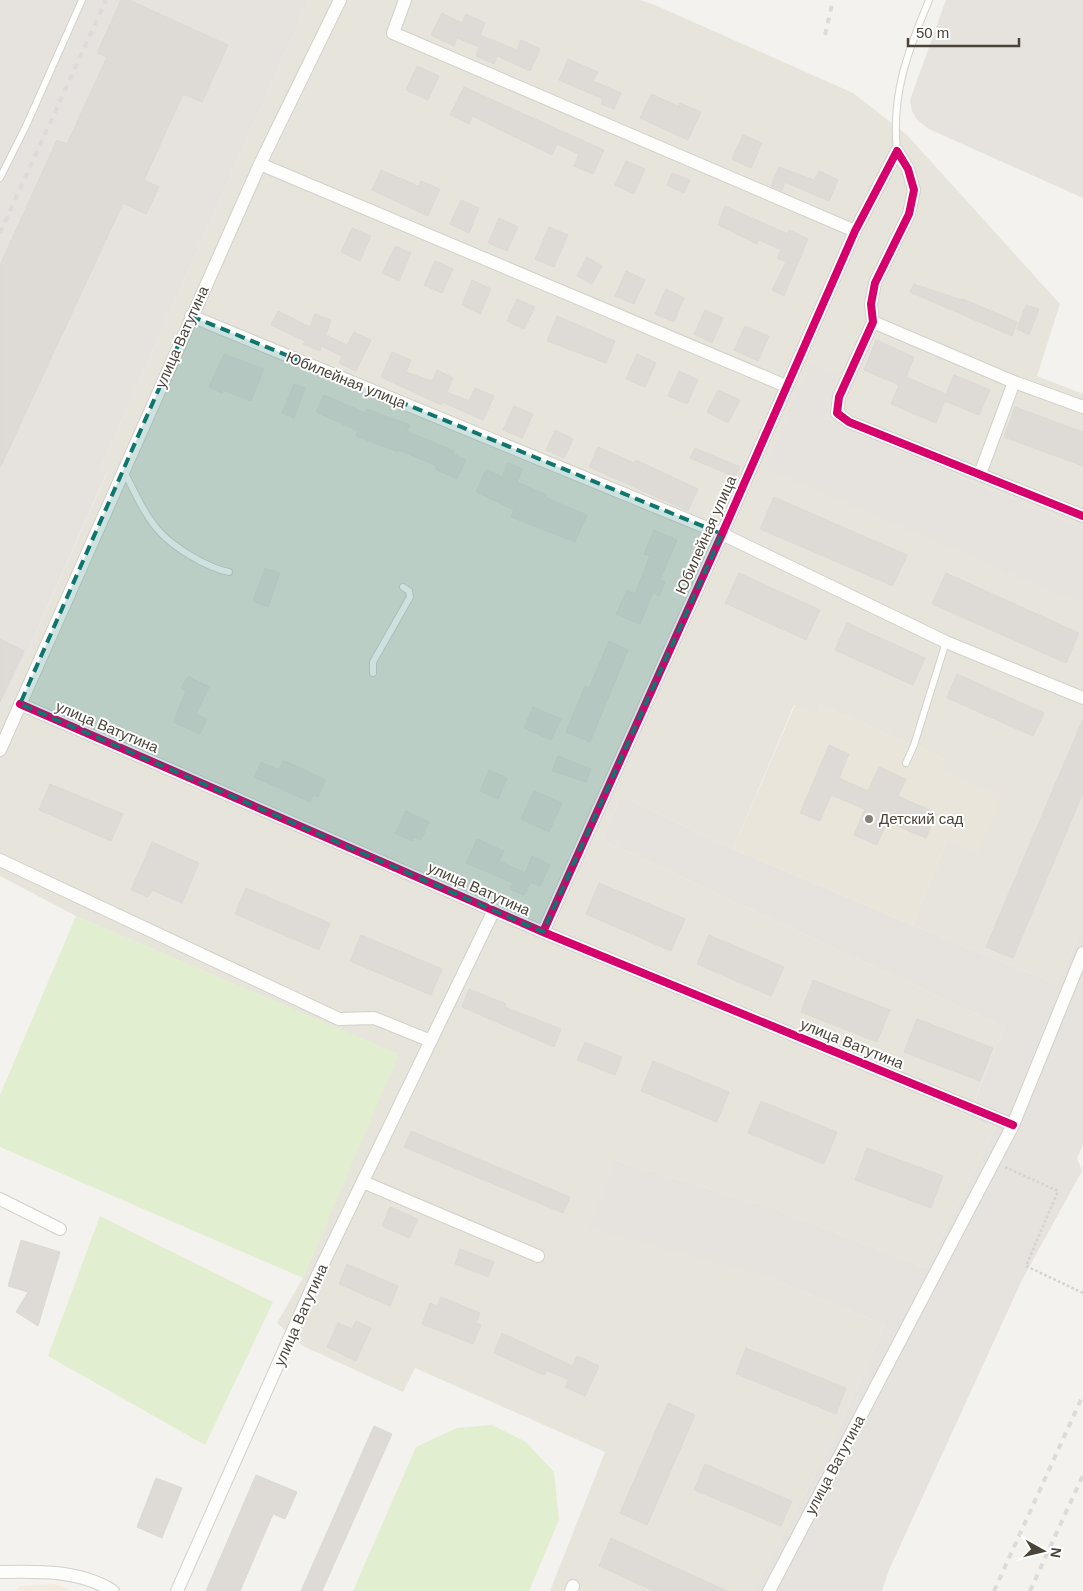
<svg xmlns="http://www.w3.org/2000/svg" width="1083" height="1591" font-family="Arial,sans-serif">
  <style>
    .residential { fill: #e7e4dc }
    .commercial { fill: #f3ebdf }
    .industrial { fill: #e6e2de }
    .education { fill: #eae5da }
    .green { fill: #e1eecf }
    .building { fill: #dedbd6; stroke: #dcd9d4 }
    .lines { fill: none; stroke-linecap: round; stroke-linejoin: round }
    .service-casing { stroke: #d2d0cb; stroke-width: 8 }
    .minor-casing { stroke: #d2d0cb; stroke-width: 14 }
    .path { stroke: #d3d2cc; stroke-width: 2.5; stroke-dasharray: 2.5 2.5; stroke-linecap: butt }
    .service { stroke: #fdfdfc; stroke-width: 6 }
    .minor { stroke: #fdfdfc; stroke-width: 12 }
    .rail { stroke: #dbdbda; stroke-width: 4; stroke-dasharray: 6 6; stroke-linecap: butt }
    .cycleway-casing { stroke: #fff; stroke-width: 11 }
    .cycleway { stroke: #d6006c; stroke-width: 8 }
    .marked { fill: #0f766e; fill-opacity: 0.2; stroke: #0f766e; stroke-width: 4; stroke-dasharray: 10 6; stroke-linejoin: round }
    .poi-dot { fill: #868178; stroke: #fff; stroke-width: 2 }
    .labels { text-anchor: middle; stroke-width: 4; stroke-linejoin: round; paint-order: stroke }
    .street-label { font-size: 15px; fill: #4b4439; stroke: #fff }
    .poi-label { font-size: 15px; fill: #4b4439; stroke: #fff; text-anchor: start }
  </style>
  <rect width="100%" height="100%" fill="#f4f2ee"/>
  <path class="residential" d="M309 0H640L655 5 853 93 907 135 1060 304 1037 376 1083 394V528L823 419 811 363 766 467 1083 605V925L1058 984 912 925 947 841 1001 796 940 770 945 759 820 705 816 714 794 705 733 849 621 796 602 840 1004 1027 969 1115 996 1127 926 1268 779 1210 615 1160 758 1274 885 1325 832 1443 753 1591H550L605 1452 415 1368 403 1392 303 1346 277 1323 303 1278 398 1054 76 916 0 876V713L107 473 100 469Z"/>
  <path class="commercial" d="M56 1584 72 1591H16L20 1586Z"/>
  <path class="industrial" d="M0 0H309L100 469 107 472 0 713Z
    M946 0H1083V198L929 129 917 120 912 111 910 100Z
    M810 363 839 375 824 419 1083 528V605L765 468Z
    M621 796 733 849 912 925 1058 984 1083 925V1145L1077 1158 1082 1171 1022 1280 889 1570 882 1591H753L832 1443 885 1325 758 1274 589 1228 615 1160 779 1210 926 1268 996 1127 969 1116 1004 1027 602 840Z"/>
  <path class="education" d="M795 705 816 714 820 705 945 759 941 770 1002 796 978 853 947 841 912 925 733 849Z"/>
  <path class="green" d="M76 916 399 1054 303 1278 0 1147V1095Z
    M100 1216 273 1302 205 1445 48 1356Z
    M492 1425 526 1442 554 1472 559 1520 529 1591H353L416 1447 457 1428Z"/>
  <path class="building" d="M121 0H129L228 45 202 102 183 94 144 180 159 187 146 214 123 203 0 468V265L57 140 67 144 107 57 97 53Z
    M442 13 462 23 466 14 485 23 480 35 517 50 521 40 540 49 530 71 497 56 494 64 476 56 479 47 457 38 454 46 431 35Z
    M568 59 598 72 593 81 621 93 614 109 601 104 603 99 559 80Z
    M417 66 439 76 428 100 406 90Z
    M464 87 604 150 593 174 574 166 579 154 557 144 552 155 472 116 469 124 450 115Z
    M651 94 678 106 680 103 701 112 688 140 640 118Z
    M743 135 762 143 751 168 732 159Z
    M626 161 645 169 634 194 615 185Z
    M779 167 814 180 819 171 838 180 829 201 785 182 782 191 771 186Z
    M381 170 418 186 421 181 440 189 428 216 372 190Z
    M672 173 690 180 684 193 667 185Z
    M461 200 479 208 469 233 450 224Z
    M725 206 788 234 789 230 808 239 784 296 772 290 786 262 777 258 781 250 759 240 757 244 718 225Z
    M499 218 518 227 507 251 488 243Z
    M549 227 568 235 554 267 535 259Z
    M352 228 371 236 360 261 341 252Z
    M395 246 411 253 399 281 382 273Z
    M587 257 602 266 592 284 577 276Z
    M435 261 453 269 442 293 424 285Z
    M626 271 645 280 634 304 615 296Z
    M472 280 491 289 480 314 462 305Z
    M914 284 962 300 963 299 1017 322 1012 336 910 292Z
    M666 289 684 298 674 322 655 314Z
    M517 299 535 307 524 329 507 321Z
    M1026 305 1039 309 1029 335 1017 329Z
    M705 310 723 318 712 343 694 334Z
    M278 311 310 327 315 314 331 320 326 335 347 345 354 332 371 340 356 371 339 363 342 356 321 346 320 351 303 344 305 341 271 325Z
    M557 316 615 341 606 363 547 341Z
    M745 326 769 336 758 361 734 350Z
    M876 340 914 357 906 377 946 394 954 375 990 390 979 415 945 401 936 423 891 404 899 385 864 370Z
    M392 352 411 360 406 372 432 381 437 370 453 378 447 392 469 401 475 388 494 396 483 420 442 402 441 405 381 377Z
    M224 354 264 369 251 401 223 390 222 393 209 387Z
    M637 354 656 363 645 387 626 379Z
    M679 371 698 380 687 404 668 396Z
    M294 384 305 388 294 418 282 413Z
    M718 390 740 400 728 423 707 412Z
    M324 395 365 413 367 409 410 425 407 431 454 451 453 454 466 460 457 479 435 469 437 466 399 450 398 452 356 436 358 431 316 412Z
    M514 406 533 414 522 438 503 430Z
    M1015 407 1083 432V466L1004 437Z
    M555 430 573 439 564 458 546 450Z
    M598 447 634 463 636 460 698 489 688 511 589 467Z
    M695 448 740 467 735 477 690 458Z
    M508 463 523 469 517 482 547 495 545 497 587 515 575 542 511 517 514 510 476 492 486 469 502 477Z
    M774 497 907 555 893 586 760 529Z
    M654 530 677 540 660 580 665 582 659 596 653 593 640 624 616 614 627 590 635 594 650 556 644 554Z
    M265 568 280 573 268 607 253 601Z
    M739 573 820 610 806 640 725 603Z
    M946 573 1079 633 1066 663 932 604Z
    M847 623 925 658 913 685 835 650Z
    M0 639 24 651 0 702Z
    M609 641 628 650 590 742 566 732 585 686 589 688Z
    M957 674 1044 713 1033 736 947 698Z
    M188 676 209 687 196 714 207 719 200 734 173 722 186 691 181 688Z
    M533 707 561 719 551 740 524 728Z
    M1083 719V793L1013 958 986 947Z
    M829 745 849 754 839 778 868 791 879 767 906 779 898 796 936 813 926 838 887 822 877 845 854 835 865 809 831 795 820 821 800 813Z
    M558 756 591 769 586 782 552 771Z
    M283 760 326 780 318 797 313 795 310 802 254 777 261 762 279 770Z
    M489 770 507 778 498 799 480 791Z
    M50 784 123 814 111 841 39 810Z
    M534 791 562 803 549 832 521 819Z
    M406 811 429 822 421 840 414 837 412 841 395 833Z
    M477 839 504 851 499 861 525 873 532 856 550 865 540 886 530 882 524 895 510 889 513 883 466 863Z
    M152 842 199 863 182 903 152 890 148 897 131 890Z
    M599 883 685 919 671 951 586 914Z
    M246 888 330 923 319 950 235 914Z
    M361 935 442 969 431 995 350 961Z
    M709 935 784 967 771 996 697 964Z
    M813 980 890 1010 877 1042 801 1012Z
    M469 989 506 1004 505 1007 561 1029 554 1047 462 1007Z
    M917 1019 993 1048 980 1081 904 1052Z
    M585 1042 622 1057 615 1075 577 1060Z
    M653 1061 729 1092 717 1122 641 1091Z
    M761 1101 837 1132 824 1164 748 1133Z
    M411 1131 570 1197 563 1213 404 1147Z
    M867 1148 943 1176 931 1208 855 1180Z
    M390 1207 418 1219 409 1238 382 1226Z
    M21 1240 60 1252 38 1326 16 1312 28 1292 8 1286Z
    M460 1249 494 1262 488 1277 455 1264Z
    M347 1264 398 1286 390 1306 339 1284Z
    M441 1297 480 1313 476 1323 481 1325 473 1344 422 1324 430 1303 437 1306Z
    M356 1321 371 1328 356 1361 327 1347 338 1323 352 1329Z
    M502 1333 573 1366 577 1356 599 1366 585 1396 565 1387 569 1380 546 1370 544 1375 494 1353Z
    M746 1348 846 1388 836 1414 736 1374Z
    M668 1403 695 1415 647 1525 620 1513Z
    M374 1426 392 1434 322 1591H301Z
    M705 1464 792 1501 781 1526 694 1490Z
    M256 1475 297 1492 285 1519 273 1514 240 1591H206Z
    M156 1478 182 1488 162 1538 137 1527Z
    M611 1538 727 1591H654L599 1566Z"/>
  <g class="lines">
    <g class="service-casing">
      <path id="service" d="M897 151C891 94 908 51 929 0
        M0 178 26 126 82 0
        M124 471C134 491 144 514 159 531 174 548 208 568 229 572
        M373 673V662L410 597 409 591 403 587
        M906 763 914 745 946 642"/>
    </g>
    <g class="minor-casing">
      <path id="minor" d="M405 0 393 33 855 231
        M260 164 786 386
        M191 316 722 534 946 642 1083 698
        M873 322 1014 382 1083 407
        M980 474 1014 382
        M20 704 543 932 1013 1125
        M0 750 260 164 340 0
        M0 860 339 1019 374 1018 431 1041
        M543 932 722 534 855 231 897 151 908 169 914 190 909 214 875 283 871 304 873 322 839 397 837 413 849 422 1083 516
        M363 1182 538 1256
        M0 1199 60 1229
        M0 1572C38 1571 80 1570 113 1591
        M177 1591 319 1272 494 910
        M571 1591 573 1586
        M769 1591 1013 1125 1083 953"/>
    </g>
    <path class="path" d="M1005 1167 1058 1191 1026 1266 1083 1293"/>
    <use href="#service" class="service"/>
    <use href="#minor" class="minor"/>
    <path class="rail" d="M825 35 833 0
      M0 233 106 0
      M994 1591 1083 1395
      M1030 1591 1083 1475"/>
    <g class="cycleway-casing">
      <path id="cycleway" d="M20 704 543 932 1013 1125
        M543 932 722 534 855 231 897 151 908 169 914 190 909 214 875 283 871 304 873 322 839 397 837 413 849 422 1083 516"/>
    </g>
    <use href="#cycleway" class="cycleway"/>
  </g>
  <path class="marked" d="M191 316 722 534 543 932 20 704Z"/>
  <circle class="poi-dot" cx="869" cy="819" r="5"/>
  <g class="labels">
    <g class="street-label">
      <text transform="translate(182 337) rotate(-66)" y="5">улица Ватутина</text>
      <text transform="translate(346 380) rotate(22)" y="5">Юбилейная улица</text>
      <text transform="translate(706 535) rotate(-66)" y="5">Юбилейная улица</text>
      <text transform="translate(107 727) rotate(23)" y="5">улица Ватутина</text>
      <text transform="translate(479 889) rotate(24)" y="5">улица Ватутина</text>
      <text transform="translate(852 1044) rotate(22)" y="5">улица Ватутина</text>
      <text transform="translate(301 1315) rotate(-66)" y="5">улица Ватутина</text>
      <text transform="translate(835 1465) rotate(-62)" y="5">улица Ватутина</text>
    </g>
    <g class="poi-label">
      <text x="879" y="824">Детский сад</text>
    </g>
  </g>
  <g transform="translate(1043 1551) rotate(98)" stroke="#ffffff" stroke-width="4" paint-order="stroke">
  <path d="M0-4L9 19L0 12L-9 19Z" fill="#4b4439"/>
  <text y="-8" font-size="14" font-weight="bold" text-anchor="middle" fill="#4b4439">N</text>
  </g>
  <path d="M908 38v8h111v-8" fill="none" stroke="#4b4439" stroke-width="2.5"/>
  <text x="916" y="38" font-size="15" fill="#4b4439" stroke="#ffffff" stroke-width="4" paint-order="stroke">50 m</text>
</svg>
